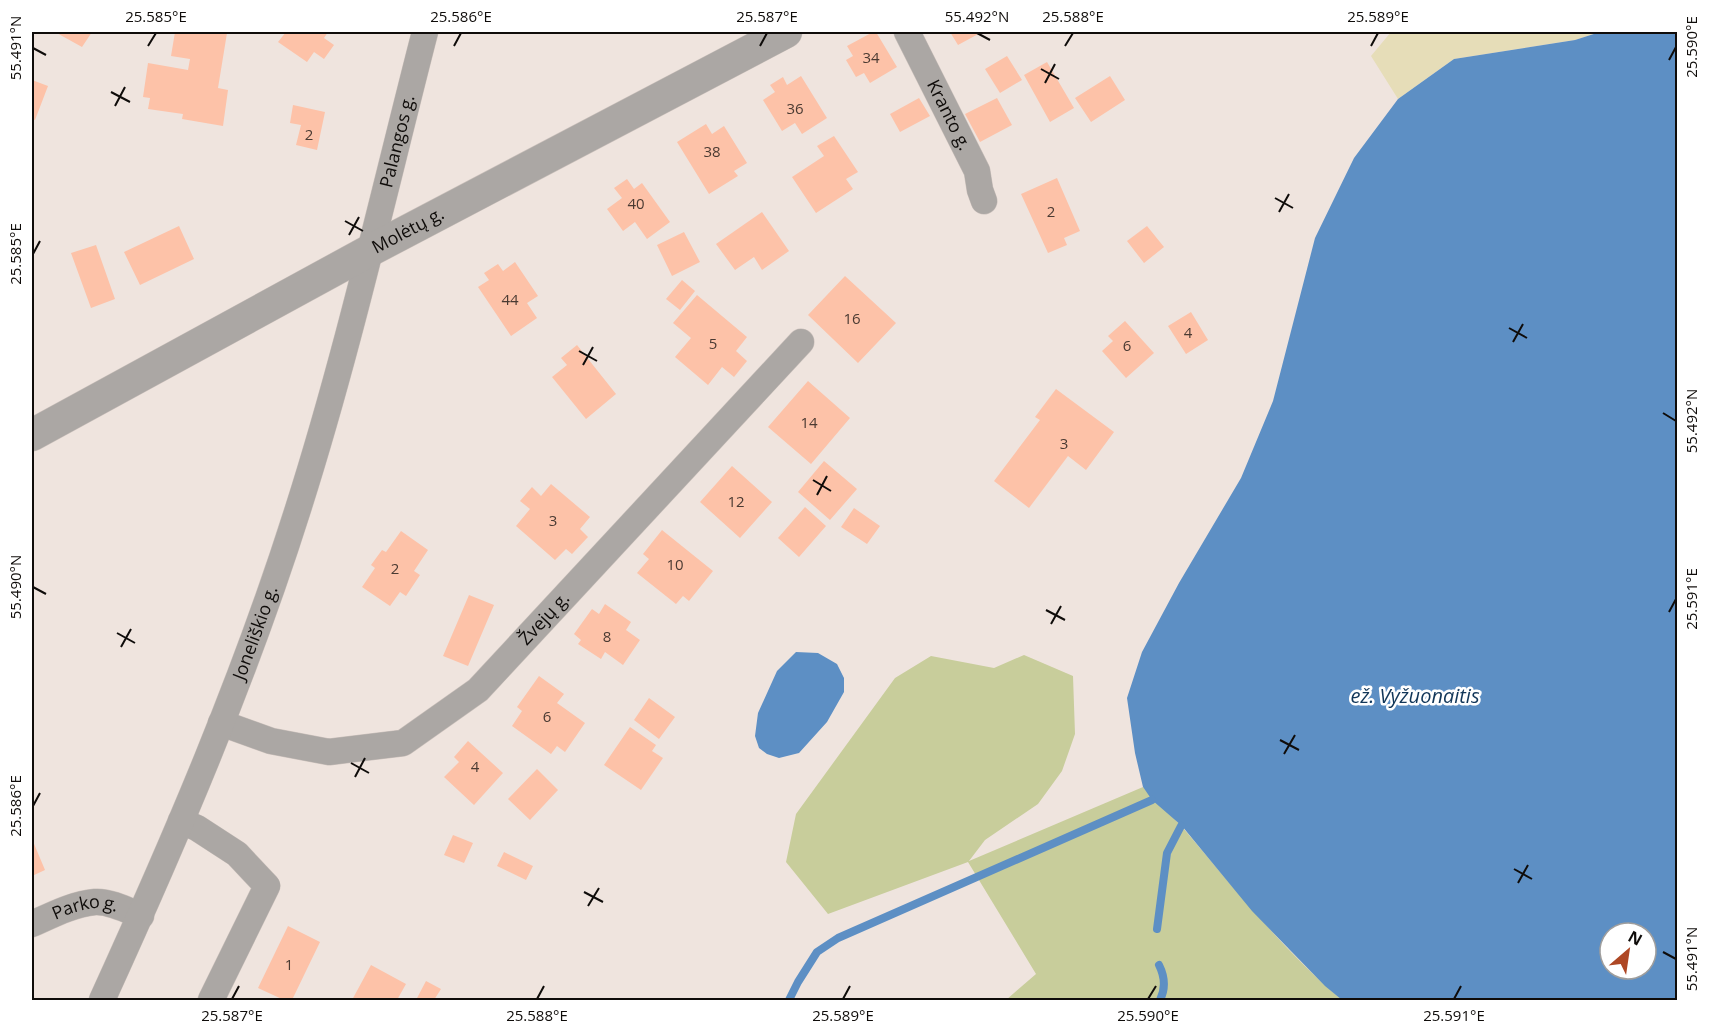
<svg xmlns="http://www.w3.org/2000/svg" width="1709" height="1032" font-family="'Open Sans',sans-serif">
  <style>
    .green { fill: #c8cd9b }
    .sand { fill: #e6ddb8 }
    .water { fill: #5d8fc4; fill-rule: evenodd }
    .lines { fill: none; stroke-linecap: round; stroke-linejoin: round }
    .stream { stroke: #5d8fc4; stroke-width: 8 }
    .building { fill: #fdc2a8 }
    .minor-casing { stroke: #cbc1bc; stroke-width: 27 }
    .tertiary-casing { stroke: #cbc1bc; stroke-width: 33 }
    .minor { stroke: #aba7a4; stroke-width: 26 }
    .tertiary { stroke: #aba7a4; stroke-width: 32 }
    .ticks { fill: none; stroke: #0f0c0a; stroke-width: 2 }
    .labels { text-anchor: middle; stroke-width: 5; stroke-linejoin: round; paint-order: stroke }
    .number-label { font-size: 15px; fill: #4a3a32 }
    .street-label { font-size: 18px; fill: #0f0c0a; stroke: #fff }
    .water-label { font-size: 20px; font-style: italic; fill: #113659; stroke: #fff }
    .neatline { fill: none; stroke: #0f0c0a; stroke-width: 2 }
    .ticks-label { font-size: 15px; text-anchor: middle; fill: #0f0c0a }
  </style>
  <rect width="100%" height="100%" fill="#efe4de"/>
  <path class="green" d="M1024 655 1073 676 1075 734 1062 771 1038 804 985 840 969 861 1143 787C1155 803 1171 814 1184 829 1234 888 1283 950 1342 1000H1006L1036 974 968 862 828 914 786 862 796 814 895 678 931 656 994 668Z"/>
  <path class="sand" d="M1391 32H1600L1575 40 1454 59 1398 99 1371 56Z"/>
  <path class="water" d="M1600 32H1677V1000H1342L1325 986 1252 911 1182 826 1152 800 1143 787 1135 753 1127 698 1142 652 1179 583 1241 478 1273 401 1315 238 1354 158 1398 99 1454 59 1575 40ZM1610 933H1646V969H1610Z
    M796 652 818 653 837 664 844 678V692L827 722 799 753 779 758 767 754 759 748 755 736 758 713 777 671Z"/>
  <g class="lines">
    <path class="stream" d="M1157 929 1167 853 1181 826
      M1159 965C1165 977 1166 988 1160 1000
      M789 1000 798 982 817 952 838 938 1152 800"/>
  </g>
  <path class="building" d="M55 32H92L82 47Z
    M175 32 227 33 218 88 228 90 223 126 182 119 183 114 148 109 150 98 143 97 148 63 188 70 190 59 171 56Z
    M286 32H328L324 38 334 45 324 59 314 52 307 62 278 42Z
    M873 32H876L897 67 870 83 864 73 856 77 846 60 853 56 847 46Z
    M950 32H982L958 45Z
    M1007 56 1022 80 1000 93 985 69Z
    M1047 62 1074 108 1050 122 1024 75Z
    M801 76 827 118 802 134 795 123 782 131 763 100 775 92 770 85 783 77 787 85Z
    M1110 76 1125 100 1091 122 1075 98Z
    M32 80 48 86 35 120 32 119Z
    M919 98 930 116 900 132 890 114Z
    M997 98 1012 125 980 142 965 114Z
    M293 105 325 112 317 150 296 145 301 125 290 123Z
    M706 124 712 134 724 126 747 163 734 171 738 176 709 194 677 142Z
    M834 136 858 172 846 179 853 189 816 213 792 177 824 156 817 146Z
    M1057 178 1080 231 1064 238 1067 245 1048 253 1021 194Z
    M627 179 634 189 642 183 670 222 647 239 635 222 623 231 607 209 622 198 614 188Z
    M762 212 789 251 762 270 754 257 735 270 716 244Z
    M179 226 194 259 140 285 124 252Z
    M1147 226 1164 247 1144 263 1127 241Z
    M684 232 700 262 672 276 657 245Z
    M96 245 115 299 91 308 71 253Z
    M515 262 538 296 527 303 537 318 511 336 478 287 489 280 484 273 498 264 503 271Z
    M845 276 896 323 858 363 808 315Z
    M682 280 695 291 680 310 666 299Z
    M697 295 747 337 736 351 747 361 734 377 722 367 708 385 675 357 691 338 673 323Z
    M1191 312 1208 340 1186 354 1168 326Z
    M1125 321 1154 353 1126 378 1102 351 1113 341 1108 336Z
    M577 345 616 394 586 419 552 377 567 365 561 358Z
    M808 381 850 418 811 464 768 427Z
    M1056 389 1114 432 1086 470 1068 456 1029 508 994 481 1040 420 1035 417Z
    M824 461 857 489 830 520 798 492Z
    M732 466 772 502 740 538 700 502Z
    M551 484 590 517 580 529 588 537 572 554 566 549 555 560 516 526 530 509 520 501 532 487 541 496Z
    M805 507 826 526 799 557 778 538Z
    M854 508 880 526 867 544 841 527Z
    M662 530 713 571 689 601 683 596 676 604 637 573 649 559 643 554Z
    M401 531 428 550 414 571 420 575 406 596 400 592 390 606 362 587 375 568 371 565 382 550 386 552Z
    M469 595 494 605 468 666 443 656Z
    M605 604 631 622 626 630 640 640 623 665 605 652 601 659 578 644 581 640 574 634 592 609 599 614Z
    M539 676 564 694 557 703 585 723 565 752 557 746 551 754 512 726 522 711 517 707Z
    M649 698 675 717 659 739 634 720Z
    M630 727 656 745 652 751 663 758 641 790 604 765Z
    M468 741 503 773 474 805 444 777 459 762 454 757Z
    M537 769 558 790 530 820 508 799Z
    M453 835 473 843 464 863 444 855Z
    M32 839 45 870 32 876Z
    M504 852 533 866 526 880 497 866Z
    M288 926 320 942 292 1000H284L258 988Z
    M371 965 406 984 397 1000H352Z
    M426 981 441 989 434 1000H416Z"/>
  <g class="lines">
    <g class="minor-casing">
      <g id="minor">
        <path id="s1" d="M907 32 977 171 980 190 984 201"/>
        <path id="s2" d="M221 723 271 741 329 752 403 743 478 690 801 342"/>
        <path d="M181 821 197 828 237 854 267 886 211 1000"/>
        <path id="s3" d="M32 924C52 915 73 904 95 902 110 901 127 910 141 916"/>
        <path id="s4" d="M102 1000C175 840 245 677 298 509 348 352 384 191 425 32"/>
      </g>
    </g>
    <g class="tertiary-casing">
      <g id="tertiary">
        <path id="s5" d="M32 435 369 251 786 32"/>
      </g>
    </g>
    <use href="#minor" class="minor"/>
    <use href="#tertiary" class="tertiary"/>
  </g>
  <path class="ticks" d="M977 33 990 40M148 46 156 33M454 46 461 33M760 46 767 33M1065 46 1073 33M1371 46 1378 33M33 48 46 55M1669 60 1676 47M1041 69 1059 79M1045 83 1055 64M111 92 130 102M115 106 125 87M1275 198 1293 208M1279 212 1289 194M345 221 363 231M349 235 359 217M33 254 40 241M1509 328 1527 338M1513 342 1523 324M579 351 597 361M583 365 593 347M1663 413 1676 421M813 480 831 491M817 495 827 476M33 587 46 594M1046 610 1065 620M1669 612 1676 599M1051 624 1061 606M117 633 135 643M121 647 131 629M1280 740 1299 750M1284 754 1295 735M351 763 369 773M355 777 365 758M33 806 40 793M1514 869 1532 879M1518 883 1528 865M584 892 603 902M588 906 599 888M1663 952 1676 959M232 999 239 986M537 999 544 986M843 999 850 986M1148 999 1156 986M1454 999 1461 986"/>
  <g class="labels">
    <g class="number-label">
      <text x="871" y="63">34</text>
      <text x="795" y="114">36</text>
      <text x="309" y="140">2</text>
      <text x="712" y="157">38</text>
      <text x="636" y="209">40</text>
      <text x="1051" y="217">2</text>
      <text x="510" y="305">44</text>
      <text x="852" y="324">16</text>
      <text x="1188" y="338">4</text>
      <text x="713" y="349">5</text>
      <text x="1127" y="351">6</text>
      <text x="809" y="428">14</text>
      <text x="1064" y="449">3</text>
      <text x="736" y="507">12</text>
      <text x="553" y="526">3</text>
      <text x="675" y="570">10</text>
      <text x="395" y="574">2</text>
      <text x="607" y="642">8</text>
      <text x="547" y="722">6</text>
      <text x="475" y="772">4</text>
      <text x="289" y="970">1</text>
    </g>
    <g class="street-label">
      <text dy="6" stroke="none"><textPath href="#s1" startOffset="93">Kranto g.</textPath></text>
      <text dy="6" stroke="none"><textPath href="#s4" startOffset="910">Palangos g.</textPath></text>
      <text dy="6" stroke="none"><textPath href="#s5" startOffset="428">Molėtų g.</textPath></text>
      <text dy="6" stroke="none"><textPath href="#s2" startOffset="376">Žvejų g.</textPath></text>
      <text dy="6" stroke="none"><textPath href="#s4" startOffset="398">Joneliškio g.</textPath></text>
      <text dy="6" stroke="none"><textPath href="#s3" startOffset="57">Parko g.</textPath></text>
    </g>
    <g class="water-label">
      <text x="1415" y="703">ež. Vyžuonaitis</text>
    </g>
  </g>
  <rect width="1709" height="1032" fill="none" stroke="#ffffff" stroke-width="66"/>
  <g transform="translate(1628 951) rotate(29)"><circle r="28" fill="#ffffff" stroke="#9f9e9d" stroke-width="1.5"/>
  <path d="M0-4.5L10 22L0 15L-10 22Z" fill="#ae4724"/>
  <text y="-9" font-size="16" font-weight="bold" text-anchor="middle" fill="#0f0c0a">N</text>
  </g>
  <rect x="33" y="33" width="1643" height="966" class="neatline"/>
  <g class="ticks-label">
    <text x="156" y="22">25.585°E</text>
    <text x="461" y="22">25.586°E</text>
    <text x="767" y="22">25.587°E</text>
    <text x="977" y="22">55.492°N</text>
    <text x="1073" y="22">25.588°E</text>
    <text x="1378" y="22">25.589°E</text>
    <text transform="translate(1692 47) rotate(-90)" y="5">25.590°E</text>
    <text transform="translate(16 48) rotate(-90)" y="5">55.491°N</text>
    <text transform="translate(16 254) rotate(-90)" y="5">25.585°E</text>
    <text transform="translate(1692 421) rotate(-90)" y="5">55.492°N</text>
    <text transform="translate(16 587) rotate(-90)" y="5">55.490°N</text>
    <text transform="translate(1692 599) rotate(-90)" y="5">25.591°E</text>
    <text transform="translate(16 806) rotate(-90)" y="5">25.586°E</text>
    <text transform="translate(1692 959) rotate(-90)" y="5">55.491°N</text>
    <text x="232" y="1021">25.587°E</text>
    <text x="537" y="1021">25.588°E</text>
    <text x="843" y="1021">25.589°E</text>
    <text x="1148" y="1021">25.590°E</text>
    <text x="1454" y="1021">25.591°E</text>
  </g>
</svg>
